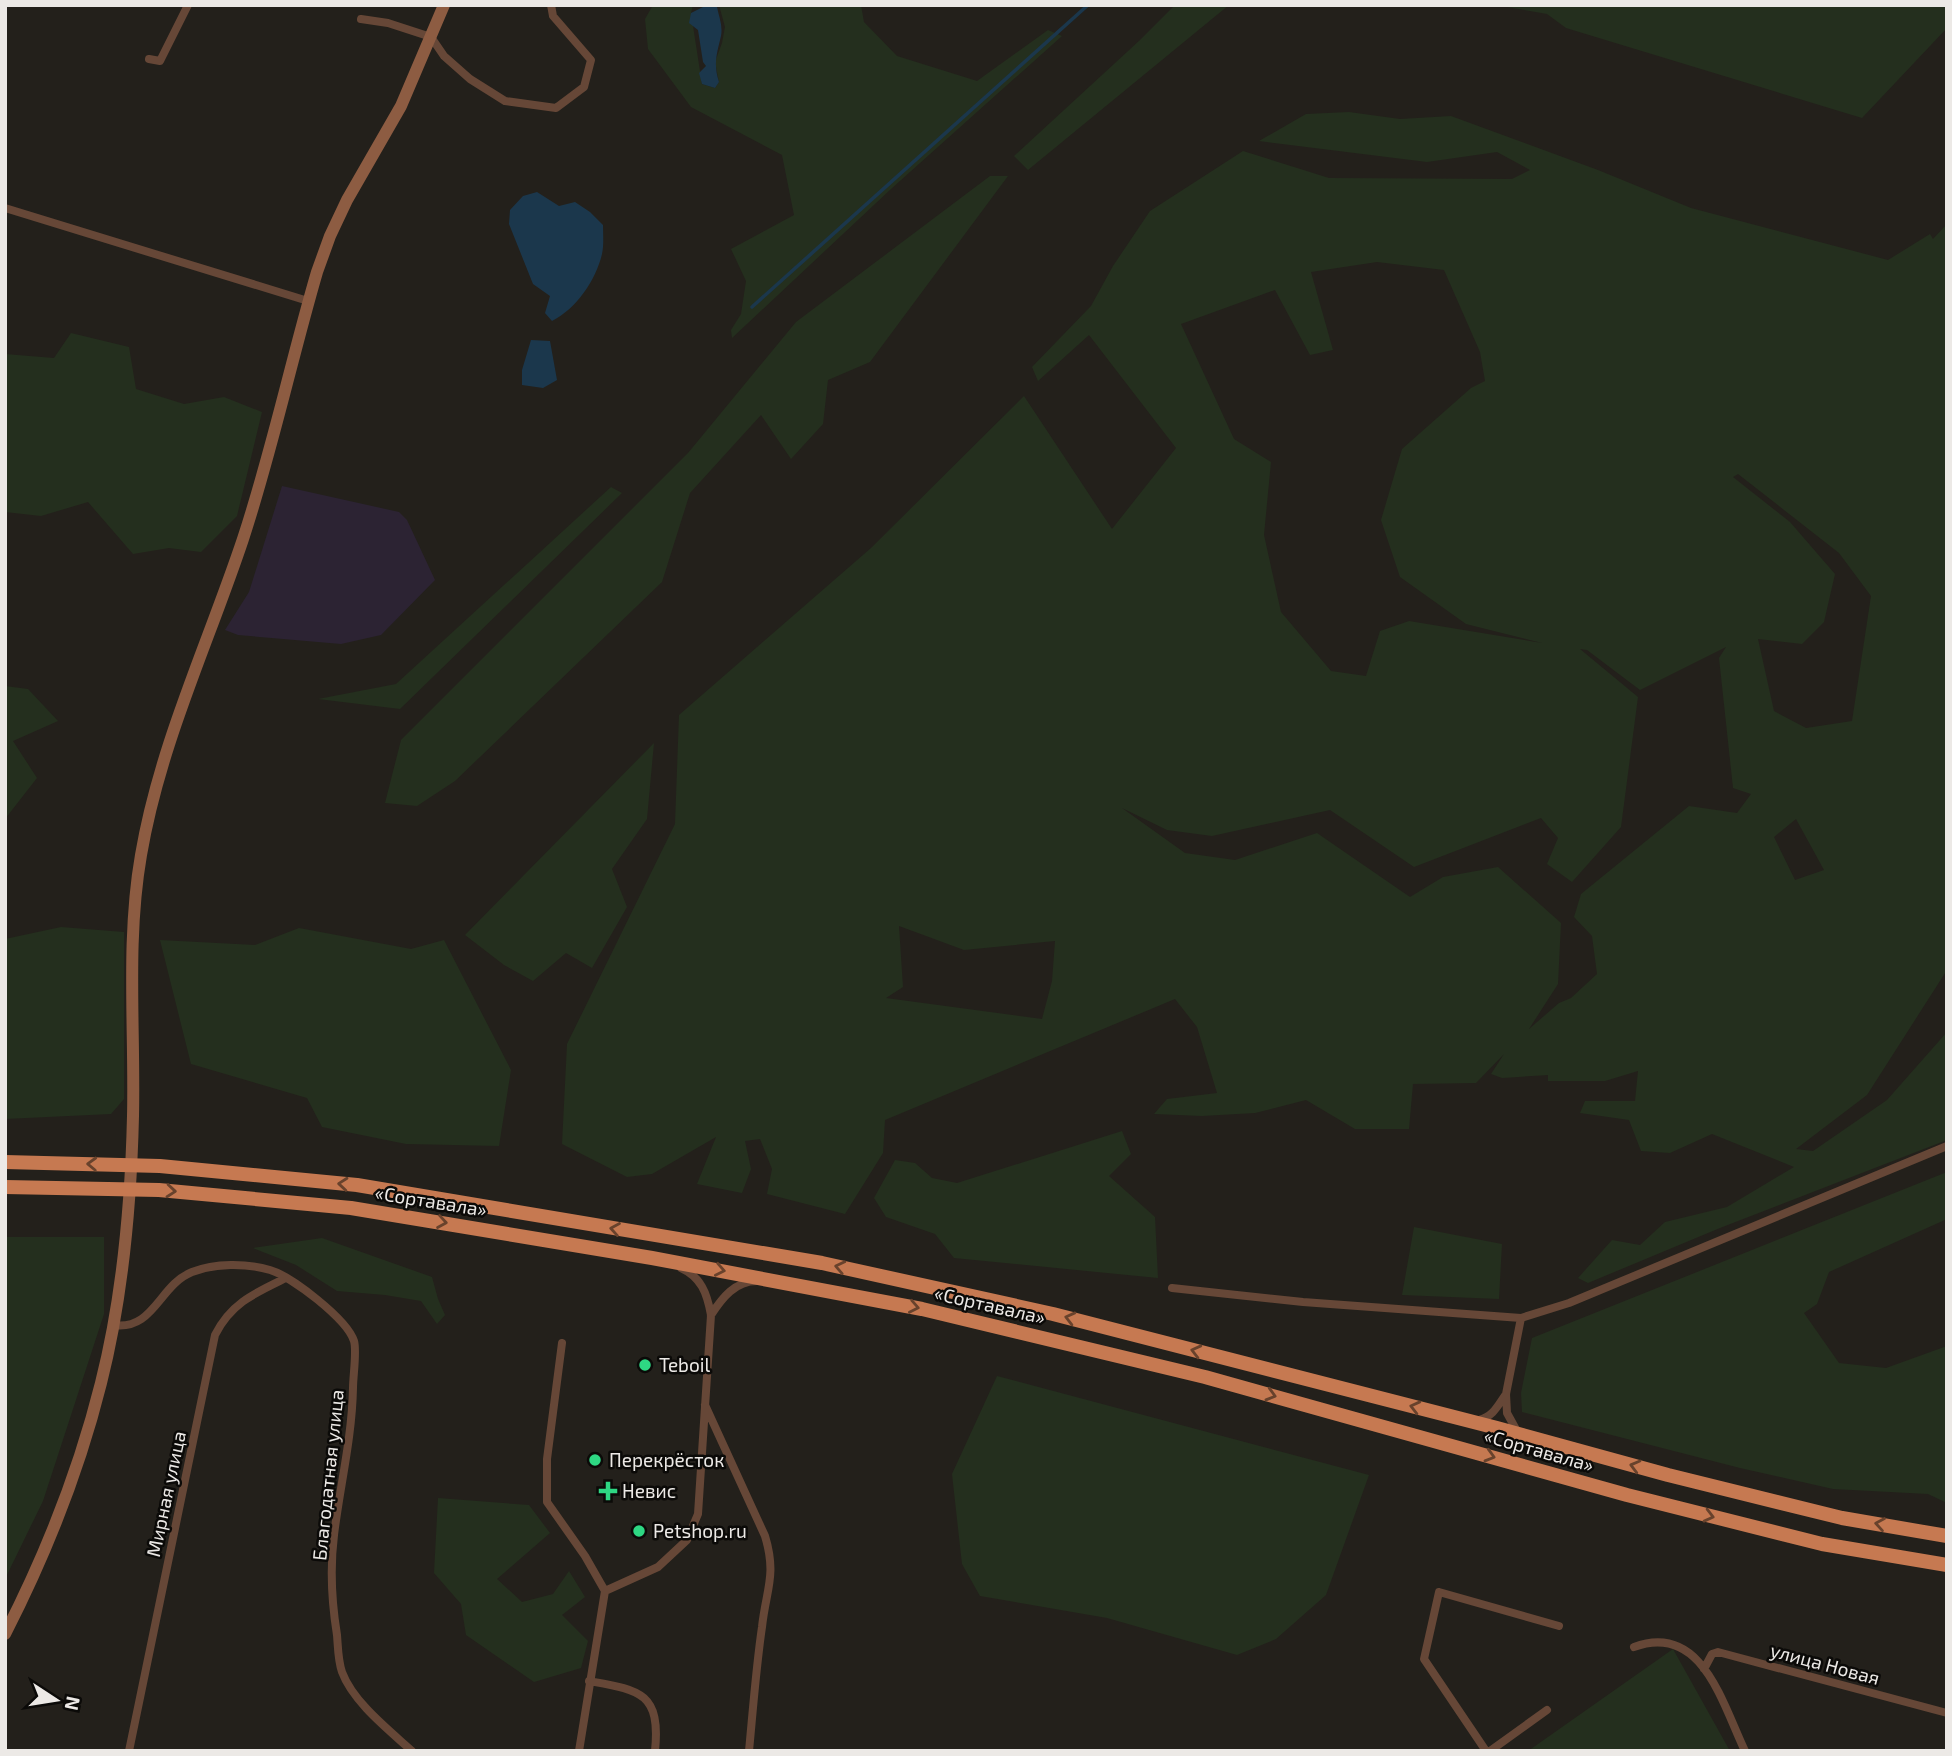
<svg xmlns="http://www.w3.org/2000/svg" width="1952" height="1756" font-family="'Exo 2',sans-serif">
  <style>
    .industrial { fill: #2c2333 }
    .green { fill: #242f1e; fill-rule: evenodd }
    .water { fill: #1b374c }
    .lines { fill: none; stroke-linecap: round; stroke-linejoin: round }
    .stream { stroke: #1b374c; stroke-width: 3.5 }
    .street { stroke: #664737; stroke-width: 8 }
    .secondary { stroke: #8d5c42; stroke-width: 12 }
    .highway { stroke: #c67951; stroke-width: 14 }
    .oneway { stroke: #68422c }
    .poi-dot { fill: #2ed883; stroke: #0b0a08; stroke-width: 2.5 }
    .labels { text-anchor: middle; stroke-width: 5; stroke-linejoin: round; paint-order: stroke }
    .street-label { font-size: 19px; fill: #ece9e6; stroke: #0b0a08 }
    .poi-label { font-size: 19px; fill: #ece9e6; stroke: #0b0a08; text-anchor: start }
  </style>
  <rect width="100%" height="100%" fill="#23201b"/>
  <path class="industrial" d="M282 486 399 512 407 520 435 580 381 635 341 644 238 635 225 630 249 592Z"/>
  <path class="green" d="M653 5H693L691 13 702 84 715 88 719 82 715 62 722 43 725 27 719 5H861L864 22 897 56 977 81 1048 30 1062 36 891 189 732 338 731 330 741 314 746 281 731 249 794 215 782 155 691 107 648 49 645 19Z
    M1175 5H1229L1028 170 1014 156 1140 40Z
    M1495 5H1947V28L1862 118 1566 28 1547 14Z
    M1349 112 1400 119 1451 116 1598 170 1691 208 1888 260 1930 234 1933 239 1947 224V970L1867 1095 1796 1149 1813 1151 1887 1100 1947 1032V1140L1720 1228 1588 1283 1578 1278 1612 1240 1640 1245 1665 1222 1727 1207 1794 1167 1712 1134 1670 1153 1641 1151 1629 1120 1580 1113 1585 1101H1635L1638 1071 1605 1081H1548V1075L1502 1078 1491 1074 1504 1054 1476 1083 1413 1084 1409 1129H1355L1306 1100 1255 1113 1202 1116 1154 1114 1167 1099 1217 1093 1197 1027 1175 999 885 1120 883 1153 845 1214 767 1194 772 1169 760 1139 745 1141 751 1169 742 1193 697 1184 716 1137 652 1174 627 1177 562 1144 567 1044 675 824 679 715 871 548 1024 396 1112 529 1176 448 1089 335 1038 381 1032 367 1091 306 1113 266 1150 211 1243 151 1329 178 1512 179 1530 170 1497 152 1427 162 1259 141 1306 114ZM1377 262 1444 270 1480 352 1485 381 1471 388 1402 449 1381 520 1400 577 1466 624 1542 643 1409 621 1380 631 1366 676 1331 671 1281 612 1264 535 1271 462 1234 439 1181 324 1275 290 1310 355 1333 350 1311 272ZM1738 474 1839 553 1871 596 1852 721 1806 728 1774 711 1758 639 1802 644 1824 622 1835 574 1790 522 1733 477ZM1726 647 1719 658 1733 788 1751 794 1737 813 1689 806 1581 894 1574 917 1592 936 1597 974 1571 998 1559 1003 1529 1029 1558 984 1561 923 1498 867 1443 877 1410 897 1317 833 1235 860 1185 853 1122 808 1167 830 1212 836 1330 810 1414 867 1541 818 1558 838 1547 864 1572 882 1621 827 1638 697 1580 649 1587 650 1640 690ZM1796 819 1824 870 1795 880 1774 837ZM899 926 964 950 1055 941 1052 981 1042 1019 886 998 903 987Z
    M990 176H1008L870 362 828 380 823 424 791 459 761 415 690 493 662 582 455 781 417 806 385 803 401 740 688 453 796 322Z
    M71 333 129 347 136 389 184 404 224 397 262 412 237 516 201 552 169 548 133 554 88 502 41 516 5 512V354L54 358Z
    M611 487 622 493 400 709 318 699 396 684Z
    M5 686 28 689 58 721 13 741 37 778 5 819Z
    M654 743 647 819 612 869 627 907 592 968 566 953 533 981 504 965 465 935Z
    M61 927 124 932V1099L111 1114 5 1119V939Z
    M299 928 411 949 444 940 511 1070 499 1146 406 1144 322 1127 307 1098 191 1064 160 940 255 945Z
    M1122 1131 1131 1154 1109 1176 1155 1217 1158 1278 954 1258 935 1234 886 1217 874 1198 895 1160 915 1163 932 1178 957 1183Z
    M1947 1172V1219L1829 1272 1817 1304 1804 1313 1839 1363 1886 1368 1947 1346V1503L1928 1494 1833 1489 1740 1468 1522 1412 1521 1393 1532 1338Z
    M1414 1227 1502 1244 1499 1299 1402 1295Z
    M5 1237H104V1314L43 1501 5 1579Z
    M322 1238 432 1277 438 1299 445 1315 437 1324 421 1301 385 1295 337 1291 296 1265 253 1248Z
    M997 1376 1369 1475 1326 1595 1276 1639 1237 1655 1107 1618 980 1596 962 1564 952 1474Z
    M438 1498 529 1505 550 1533 497 1579 522 1602 553 1594 569 1571 585 1597 562 1615 588 1641 581 1668 534 1682 466 1635 461 1604 434 1573Z
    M1673 1649 1730 1751H1528Z"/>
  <path class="water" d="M705 6 717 7C719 17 723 26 721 36 717 53 713 64 719 82L715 88 702 84 699 73 706 66 703 62 698 30 689 23 691 13Z
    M537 192 559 206 575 202 590 212 603 225C603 234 604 245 602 254 596 280 576 309 552 321L545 313 550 296 533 284 509 224 510 210 523 196Z
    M531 340 550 341 557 380 543 388 522 385V370Z"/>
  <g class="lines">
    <path class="stream" d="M752 307 1088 5"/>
    <path class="street" d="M361 19 388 23 431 37 444 56 470 79 505 101 556 108 584 87 591 60 553 16 551 5
      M149 59 160 61 188 5
      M5 208 308 301
      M1172 1288 1303 1302 1521 1318 1569 1303 1947 1146
      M711 1315C722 1298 735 1281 757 1281
      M113 1325C154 1331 159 1285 192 1272 215 1263 246 1263 270 1270 291 1276 347 1319 354 1341 357 1351 353 1376 353 1388 352 1438 340 1486 334 1535 330 1567 332 1604 337 1635 338 1647 338 1661 342 1672 353 1702 389 1730 412 1751
      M562 1343 547 1459V1502L585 1556 605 1591
      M705 1405 765 1536C777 1576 766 1589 762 1627 756 1668 753 1709 749 1751
      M1479 1420C1494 1416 1498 1405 1506 1394
      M1518 1433 1507 1413 1506 1394 1521 1318
      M1634 1647C1702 1622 1722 1703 1745 1751
      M1704 1669 1712 1654 1718 1652 1947 1713
      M589 1681C639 1690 661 1692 655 1751
      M129 1751 215 1335C231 1303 255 1293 286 1278
      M579 1751 605 1591 658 1567 687 1540 698 1514 711 1315C707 1293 701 1277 681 1268
      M1486 1751 1424 1659 1439 1592 1559 1626
      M1490 1751 1547 1710"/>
    <path class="secondary" d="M5 1634C46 1554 79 1471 101 1383 122 1300 131 1202 133 1116 135 1029 126 941 141 855 160 744 208 644 243 539 272 451 291 361 317 272L330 236 347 200 401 106 444 5"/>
    <path class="highway" d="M5 1162 160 1166 357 1185 822 1263 1053 1314 1497 1428 1668 1475 1842 1518 1947 1536
      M5 1187 159 1190 351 1208 652 1258 922 1309 1205 1377 1627 1495 1822 1544 1947 1565"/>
  </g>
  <defs><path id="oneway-chevron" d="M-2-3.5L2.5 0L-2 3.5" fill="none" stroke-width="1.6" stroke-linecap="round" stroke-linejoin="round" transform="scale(1.75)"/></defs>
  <g class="oneway">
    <use href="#oneway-chevron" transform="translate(92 1164) rotate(-178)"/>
    <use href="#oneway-chevron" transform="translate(343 1184) rotate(-175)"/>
    <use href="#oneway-chevron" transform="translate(171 1191) rotate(5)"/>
    <use href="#oneway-chevron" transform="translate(442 1222) rotate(9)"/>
    <use href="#oneway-chevron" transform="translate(615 1229) rotate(-170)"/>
    <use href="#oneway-chevron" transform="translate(840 1267) rotate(-168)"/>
    <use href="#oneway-chevron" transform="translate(720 1270) rotate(11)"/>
    <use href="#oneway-chevron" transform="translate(914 1307) rotate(11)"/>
    <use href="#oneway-chevron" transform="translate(1070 1318) rotate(-166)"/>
    <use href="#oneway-chevron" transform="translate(1196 1351) rotate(-166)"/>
    <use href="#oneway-chevron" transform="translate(1271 1395) rotate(16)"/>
    <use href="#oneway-chevron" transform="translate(1415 1407) rotate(-166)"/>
    <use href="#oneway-chevron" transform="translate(1490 1456) rotate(16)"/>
    <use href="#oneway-chevron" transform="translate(1635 1466) rotate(-165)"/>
    <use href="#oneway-chevron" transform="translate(1709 1516) rotate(14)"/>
    <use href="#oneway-chevron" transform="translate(1880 1524) rotate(-170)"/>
  </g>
  <g class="poi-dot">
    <circle cx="645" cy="1365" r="7"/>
    <circle cx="595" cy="1460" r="7"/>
    <path d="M604.5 1480.5h7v7h7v7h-7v7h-7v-7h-7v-7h7z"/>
    <circle cx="639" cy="1531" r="7"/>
  </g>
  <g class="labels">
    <g class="street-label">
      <text transform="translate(431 1201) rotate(9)" y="7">«Сортавала»</text>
      <text transform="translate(990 1305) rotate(13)" y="7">«Сортавала»</text>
      <text transform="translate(1539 1450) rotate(16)" y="7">«Сортавала»</text>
      <text transform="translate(328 1475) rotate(-84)" y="7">Благодатная улица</text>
      <text transform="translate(166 1494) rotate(-78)" y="7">Мирная улица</text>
      <text transform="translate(1825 1664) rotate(15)" y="7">улица Новая</text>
    </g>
    <g class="poi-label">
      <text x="659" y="1372">Teboil</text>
      <text x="609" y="1467">Перекрёсток</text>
      <text x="622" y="1498">Невис</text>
      <text x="653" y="1538">Petshop.ru</text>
    </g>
  </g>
  <rect width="1952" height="1756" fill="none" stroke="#ece9e6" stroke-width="14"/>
  <g transform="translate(56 1700) rotate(102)" stroke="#0b0a08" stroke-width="5" paint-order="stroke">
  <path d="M0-5L12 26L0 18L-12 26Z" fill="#ece9e6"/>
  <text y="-10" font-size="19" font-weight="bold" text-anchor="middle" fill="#ece9e6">N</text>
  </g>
</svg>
